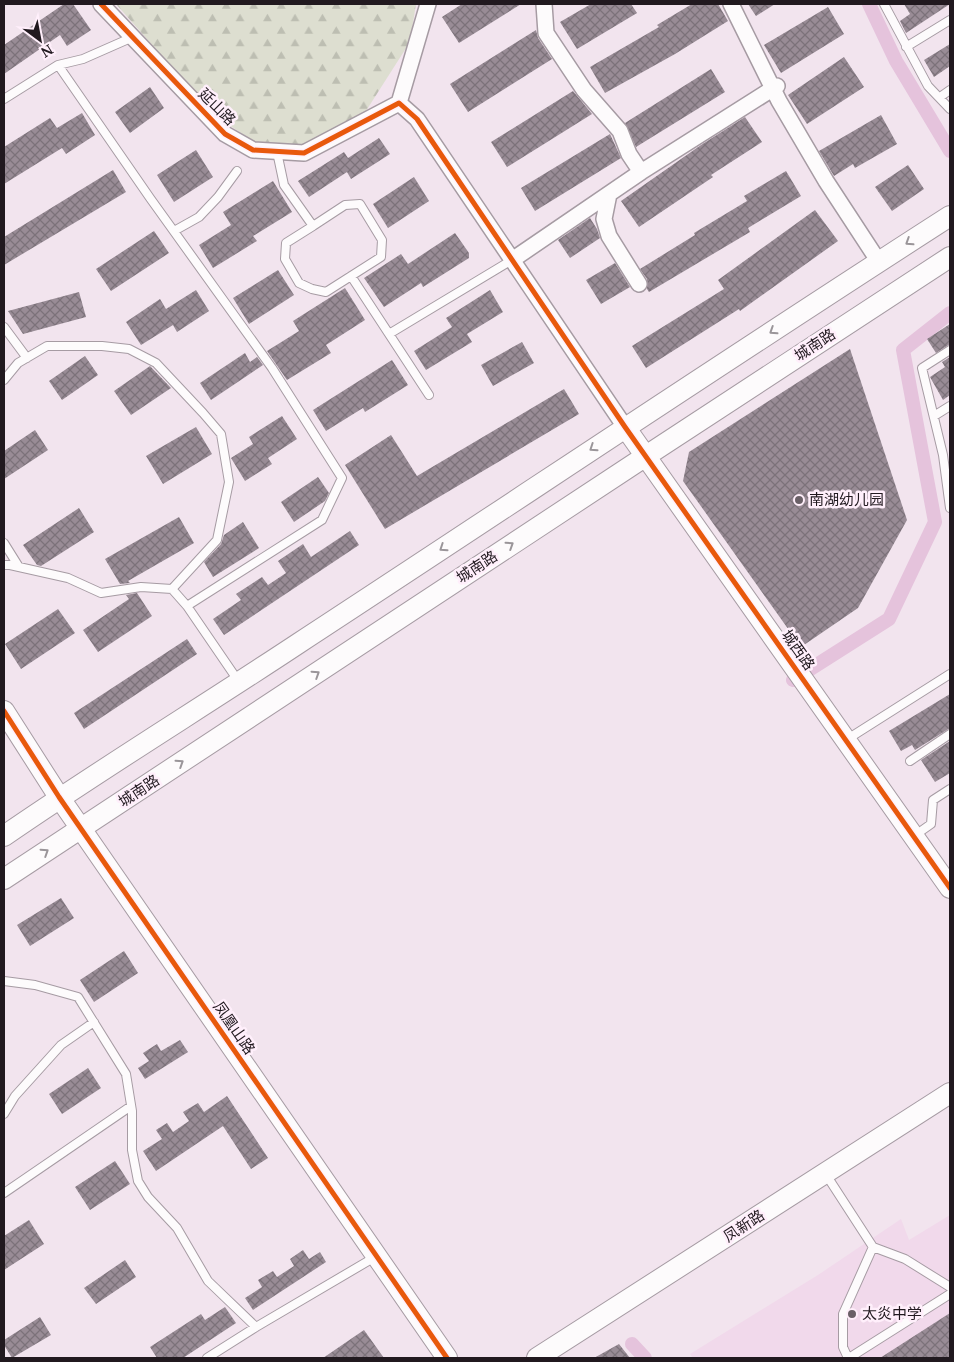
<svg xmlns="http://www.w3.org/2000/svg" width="954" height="1362" font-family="'Noto Serif','Noto Sans SC',serif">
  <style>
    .built { fill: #f1d9eb }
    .forest { fill: url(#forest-firs) }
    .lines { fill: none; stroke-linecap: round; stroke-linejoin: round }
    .canal { stroke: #e5c3dc; stroke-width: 14 }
    .building { fill: url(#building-cross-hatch) }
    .lane-casing { stroke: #a69ba3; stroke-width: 10 }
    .street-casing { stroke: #a69ba3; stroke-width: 18 }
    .secondary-casing { stroke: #a69ba3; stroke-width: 22 }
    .lane { stroke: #fdfbfc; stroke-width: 8 }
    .street { stroke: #fdfbfc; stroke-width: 15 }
    .secondary { stroke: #fdfbfc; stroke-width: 20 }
    .cycleway-casing { stroke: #ffeffb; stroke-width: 8 }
    .cycleway { stroke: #e8590c; stroke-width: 5 }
    .oneway { stroke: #9a9599 }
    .poi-dot { fill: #6a6067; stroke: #ffeffb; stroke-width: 2 }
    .labels { text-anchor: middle; stroke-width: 5; stroke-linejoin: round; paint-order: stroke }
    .street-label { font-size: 15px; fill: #21191f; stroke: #ffeffb }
    .poi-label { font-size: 15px; fill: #21191f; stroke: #ffeffb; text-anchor: start }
  </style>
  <defs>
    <pattern id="forest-firs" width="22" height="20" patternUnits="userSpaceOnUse" patternTransform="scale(1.25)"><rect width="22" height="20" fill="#ddded0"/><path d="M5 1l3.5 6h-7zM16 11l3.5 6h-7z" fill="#bdbeb2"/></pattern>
    <pattern id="building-cross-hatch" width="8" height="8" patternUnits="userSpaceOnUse" patternTransform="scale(1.25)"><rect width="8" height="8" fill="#998c96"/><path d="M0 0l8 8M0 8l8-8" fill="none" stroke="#7c727a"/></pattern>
  </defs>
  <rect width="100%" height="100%" fill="#f2e4ee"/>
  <path class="built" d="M950 1215V1358H693L690 1354 818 1275 901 1219 909 1240Z"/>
  <path class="forest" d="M116 4H416L410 42 357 125 298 154 266 150 213 114Z"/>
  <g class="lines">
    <path class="canal" d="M869 4 896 61 950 151
      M793 680 889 619 935 522 903 350 950 313
      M632 1344 645 1358"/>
  </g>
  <path class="building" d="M64 4H73L91 30 67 46 60 35 4 74V45Z
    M462 4H521L459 43 442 17Z
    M591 4H631L637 13 577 49 560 22Z
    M692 4H718L728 21 675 54 605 93 590 67 659 27 657 25Z
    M748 4H775L756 16Z
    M904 4H950L906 33 900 21 910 14Z
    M828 7 844 34 781 73 764 45Z
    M536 30 538 38 552 59 468 112 450 84Z
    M950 44V66L934 77 924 60Z
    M844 57 864 87 807 124 788 95Z
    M711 69 725 92 636 147 625 123Z
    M150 87 164 108 130 133 115 112Z
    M573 91 592 114 507 167 491 142Z
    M82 113 95 135 66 154 62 148 4 184V147L50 118 57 128Z
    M881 115 897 144 855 168 853 164 834 176 819 151Z
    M745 117 762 142 711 175 713 177 639 227 621 201 701 145Z
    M610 134 621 158 535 211 521 188Z
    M379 138 390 154 351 179 347 172 309 197 298 181 344 152 348 158Z
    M196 150 213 177 174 202 157 175Z
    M908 165 924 189 892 211 875 187Z
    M113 170 126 192 4 265V237Z
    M786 171 801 196 748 228 750 232 649 292 647 289V279L640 269 695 235 694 233 747 201 744 196Z
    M414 177 429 201 388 228 373 204Z
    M273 181 292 212 253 236 257 241 213 268 199 245 231 225 223 212Z
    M815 210 838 241 740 311 739 309 646 368 632 346 724 289 718 280Z
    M590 218 597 229 600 238 570 258 558 240Z
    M154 231 169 253 111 291 96 269Z
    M455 233 469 253V258L423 287 421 283 384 307 364 278 401 254 408 264Z
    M615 263 630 287 601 304 586 280Z
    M278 270 294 295 249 324 233 298Z
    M345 288 365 320 326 345 331 353 287 380 267 351 299 331 293 321Z
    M196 290 209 311 177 332 173 325 141 345 126 322 160 299 166 309Z
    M490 290 503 312 467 334 472 342 426 370 414 351 452 327 446 318Z
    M79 292 86 317 23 334 8 311Z
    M950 324V344L936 353 927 339Z
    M522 342 534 363 493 386 481 365Z
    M850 349 907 520 858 608 801 647 683 481 689 452Z
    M245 353 250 362 257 357 263 365 211 400 200 383Z
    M85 356 98 375 62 400 49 381Z
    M950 357V395L943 400 930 377 945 367 942 362Z
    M392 360 408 385 365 412 363 408 326 431 313 410Z
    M150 366 171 388 131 415 114 391Z
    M564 389 579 414 385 529 345 465 391 435 417 476Z
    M282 416 297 439 268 458 272 464 245 481 231 458 253 444 249 437Z
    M196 427 212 454 163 484 146 456Z
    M35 430 48 450 4 479V451Z
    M318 477 329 493 325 501 294 522 281 502Z
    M79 508 94 532 41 566 37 565 23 545Z
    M179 517 194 543 128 581 130 583 120 584 105 559Z
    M243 522 259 548 213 577 204 562 221 544 224 535Z
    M350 531 359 545 224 635 213 619 241 600 236 594 262 577 268 585 286 573 278 561 303 544 311 557Z
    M137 593 152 616 98 652 83 630 129 599 126 595Z
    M58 609 75 633 21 669 5 644Z
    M187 639 197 654 84 729 74 713Z
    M950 694V728L915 750 912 745 901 751 889 731Z
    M950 741V773L935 782 921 760Z
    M61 898 74 918 30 946 17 925Z
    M124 951 138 973 94 1002 80 980Z
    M180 1040 188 1052 145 1079 138 1068 149 1061 143 1053 157 1044 161 1051Z
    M88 1068 101 1088 62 1114 49 1094Z
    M227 1096 268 1158 251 1169 223 1126 156 1171 143 1151 162 1139 156 1130 167 1123 173 1132 189 1121 183 1112 198 1103 204 1112Z
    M115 1161 130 1184 90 1210 75 1187Z
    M29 1220 44 1244 4 1270V1236Z
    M303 1250 309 1259 320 1252 326 1262 253 1310 245 1298 262 1287 258 1280 273 1271 277 1277 294 1266 290 1259Z
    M125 1260 136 1277 96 1304 84 1288Z
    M225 1307 236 1323 183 1358H157L150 1347 201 1314 205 1320Z
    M950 1313V1358H880Z
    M40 1317 51 1335 12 1358 4 1345V1340Z
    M364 1330 384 1358H323Z
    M619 1344 630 1358H594Z"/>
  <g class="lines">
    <g class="lane-casing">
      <path id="lane" d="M884 4 928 86 950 109
        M906 47 950 20
        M58 65 150 198 272 368 342 478 322 520 187 606 239 682
        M940 97 950 90
        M4 99 58 65 83 59 133 37
        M277 152 284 185 313 226 286 243 285 259 299 283 312 289 326 292 381 257 382 240 360 204 345 205 313 226
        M174 231 199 217 218 197 237 171
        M351 276 429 395
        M4 327 27 358
        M389 334 512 260
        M950 350 922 368 943 455 950 508
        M4 380 18 363 47 346H102L129 349 156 363 203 413 221 434 229 482 217 540 172 589
        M934 416 950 406
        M4 543 19 567
        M4 565H10L68 578 101 593 141 587 172 589 187 606
        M846 740 950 674
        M910 761 950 734
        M914 836 931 824 933 800 950 789
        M4 981 35 985 78 997 126 1074 132 1111V1150L138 1181 148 1197 177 1228 208 1281 256 1327
        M4 1114 15 1096 61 1045 94 1022
        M825 1173 873 1247 843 1314V1347L848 1358
        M4 1193 131 1106
        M873 1247 905 1259 950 1287
        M207 1358 256 1327 375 1257
        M849 1358 950 1294"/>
    </g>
    <g class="street-casing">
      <path id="street" d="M101 4 225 134 253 150 304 153 399 103
        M731 4 779 101 826 181 879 262
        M399 103 417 119 625 427
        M399 103 428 4
        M641 172 777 86
        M609 194 604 219 609 236 639 284
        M512 260 641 172 629 154 620 131 584 90 546 33 544 4"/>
    </g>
    <g class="secondary-casing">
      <path id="secondary" d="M625 427 950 888
        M4 711 59 797 447 1358
        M4 836C101 769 201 708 299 643 516 501 732 356 950 216
        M4 879 646 456 950 257
        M537 1358 950 1093"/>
    </g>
    <use href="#lane" class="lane"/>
    <use href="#street" class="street"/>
    <use href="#secondary" class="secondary"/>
    <g class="cycleway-casing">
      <path id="cycleway" d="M101 4 225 134 253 150 304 153 399 103 417 119 625 427 950 888
        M4 711 59 797 447 1358"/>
    </g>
    <use href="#cycleway" class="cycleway"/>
  </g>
  <defs><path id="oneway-chevron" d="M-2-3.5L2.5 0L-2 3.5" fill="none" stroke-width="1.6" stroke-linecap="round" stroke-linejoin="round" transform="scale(1.25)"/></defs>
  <g class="oneway">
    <use href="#oneway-chevron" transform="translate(909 242) rotate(147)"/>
    <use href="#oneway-chevron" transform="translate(773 331) rotate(147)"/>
    <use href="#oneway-chevron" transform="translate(593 448) rotate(146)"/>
    <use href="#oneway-chevron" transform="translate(510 545) rotate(-33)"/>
    <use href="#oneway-chevron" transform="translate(443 548) rotate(146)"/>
    <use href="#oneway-chevron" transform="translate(316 674) rotate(-33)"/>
    <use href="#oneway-chevron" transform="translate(180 763) rotate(-33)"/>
    <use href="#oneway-chevron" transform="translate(45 852) rotate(-33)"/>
  </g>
  <g class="poi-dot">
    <circle cx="799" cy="500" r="5"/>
    <circle cx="852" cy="1314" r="5"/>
  </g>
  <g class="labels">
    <g class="street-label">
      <text transform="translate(217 107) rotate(45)" y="5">延山路</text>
      <text transform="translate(815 345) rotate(-33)" y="5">城南路</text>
      <text transform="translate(477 567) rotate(-33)" y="5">城南路</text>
      <text transform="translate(798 650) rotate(55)" y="5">城西路</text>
      <text transform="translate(139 791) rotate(-33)" y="5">城南路</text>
      <text transform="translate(234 1028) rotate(55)" y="5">凤凰山路</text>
      <text transform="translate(744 1226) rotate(-33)" y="5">凤新路</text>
    </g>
    <g class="poi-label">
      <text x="809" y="505">南湖幼儿园</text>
      <text x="862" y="1319">太炎中学</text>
    </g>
  </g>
  <rect width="954" height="1362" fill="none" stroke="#21191f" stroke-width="10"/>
  <g transform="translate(40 40) rotate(148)" stroke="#ffeffb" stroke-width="4" paint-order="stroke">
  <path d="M0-4L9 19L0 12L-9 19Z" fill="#21191f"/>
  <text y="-8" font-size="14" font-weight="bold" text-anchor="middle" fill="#21191f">N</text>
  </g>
</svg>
